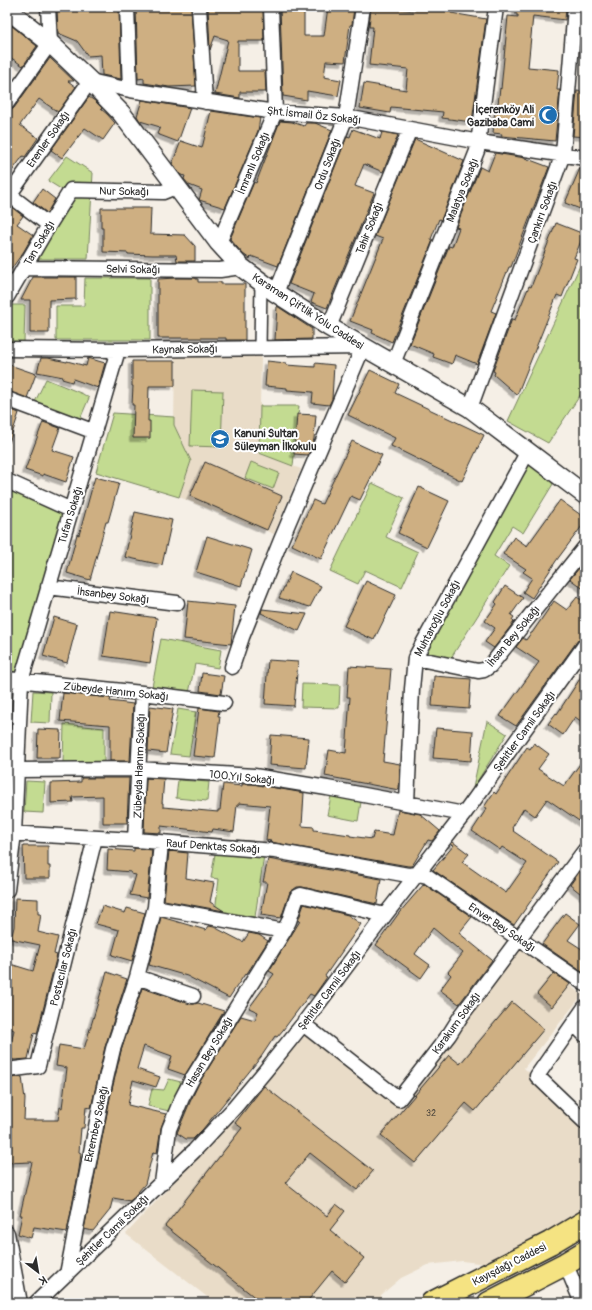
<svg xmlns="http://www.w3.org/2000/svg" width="592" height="1310" font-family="Pangolin,sans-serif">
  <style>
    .built { fill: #e9dcc8 }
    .green { fill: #c3db91; stroke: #77835e }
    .building { fill: #ceaf82; stroke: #2b2b2b; filter: url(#shadow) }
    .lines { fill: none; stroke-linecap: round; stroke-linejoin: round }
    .pedestrian-casing { stroke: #2b2b2b; stroke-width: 14 }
    .minor-casing { stroke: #2b2b2b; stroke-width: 17 }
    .tertiary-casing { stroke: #2b2b2b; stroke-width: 21 }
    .primary-casing { stroke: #2b2b2b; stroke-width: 25 }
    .pedestrian { stroke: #fff; stroke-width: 11 }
    .minor { stroke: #fff; stroke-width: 14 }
    .tertiary { stroke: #fff; stroke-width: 18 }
    .primary { stroke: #f5e382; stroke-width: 22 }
    .labels { text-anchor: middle; stroke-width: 4; stroke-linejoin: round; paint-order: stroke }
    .number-label { font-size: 9px; fill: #544c41 }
    .poi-label { font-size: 11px; font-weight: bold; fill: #2b2b2b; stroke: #fff; text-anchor: end }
    .street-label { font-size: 11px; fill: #2b2b2b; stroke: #fff }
  </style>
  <defs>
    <filter id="shadow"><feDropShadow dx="-3.5" dy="3.5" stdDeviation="0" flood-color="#0004"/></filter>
  </defs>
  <rect width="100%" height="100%" fill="#f5efe6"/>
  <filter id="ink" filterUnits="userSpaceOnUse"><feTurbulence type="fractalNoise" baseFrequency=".025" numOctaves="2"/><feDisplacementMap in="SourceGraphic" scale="8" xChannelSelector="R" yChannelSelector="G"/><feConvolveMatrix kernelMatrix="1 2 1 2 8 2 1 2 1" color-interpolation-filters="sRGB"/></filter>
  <g filter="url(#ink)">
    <path class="built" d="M175 355 261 357 259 453 301 469 274 534 179 497 191 461 174 425Z
      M511 940 582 995 524 1068 585 1127V1213L495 1265 462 1261 428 1265 401 1278 381 1295 383 1303H215L126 1234 224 1128 306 1034 398 1090Z"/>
    <path class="green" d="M67 156 93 173 88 259H35L72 196 48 181Z
      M585 255V388L548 443 508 421Z
      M85 278H150V340H56V306H84Z
      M8 305H25L24 343 7 344V307Z
      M46 379 83 394 89 398 80 419 56 410 34 404Z
      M192 390 223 391 221 447 190 446Z
      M260 406H299L293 466 259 453Z
      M113 413 174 417V425L191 461 179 497 96 472Z
      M520 454 553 484 523 533 512 526 494 556 509 566 449 661 415 658Z
      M251 462 279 473 273 489 245 478Z
      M372 483 404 498 386 537 418 552 402 587 365 570 358 584 330 571Z
      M7 487 65 512 18 674 7 673Z
      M161 639 221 650 218 668 195 664 189 693 152 687Z
      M302 684 340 685 339 708 301 707Z
      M33 691 51 692 50 723 31 722Z
      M178 709 196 712 189 756 170 754Z
      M487 721 507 734 473 788Z
      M64 724 104 728V762H63Z
      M178 780 209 782 207 801 176 798Z
      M26 781 45 782 43 813 24 812Z
      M331 796 361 802 358 821 327 815Z
      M215 854 264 855 255 917 215 912 219 879 211 878Z
      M169 1079 181 1082 169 1111 148 1106 152 1089 164 1090Z"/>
    <path class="building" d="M57 7H119L121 79 102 75 101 55 88 56 77 41 58 33Z
      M136 7H191L196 86 169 87 144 83V78L138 79Z
      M208 7H263L264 41H238V71H265L266 92H240V98L215 94 228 40 215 36 210 50Z
      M280 7H304V36H324L328 7H354L352 25H350L345 62 326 61 324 77 341 80 338 96 307 91V100L283 96Z
      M371 7 415 11V7L451 10V13L486 19 472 122 442 118 443 112 391 107 390 113 360 108 364 83 406 90 408 69 369 65 373 27H369Z
      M516 7H566L565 20 533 16 528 67 559 70 557 90H560L555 141 501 136 502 134 493 133 495 112H497L500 88 501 89 508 16 518 17V15H516Z
      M12 26 37 46 23 66 7 55V33Z
      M50 58 74 81H68L76 87 58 112 39 99 20 125 38 138 25 157 23 156 7 178V113L14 108Z
      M577 91 585 92V137L573 136Z
      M89 97 95 101 102 108 101 109 107 114 115 123 103 140 85 128 62 158 51 150Z
      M142 100 190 108 178 142 157 134 160 127 140 121 137 116Z
      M211 111 260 118 258 131 225 208 199 200 202 190 189 185 184 179 185 176 181 175 172 164 181 141 202 148Z
      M280 121 292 122 304 126 306 123H315L332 130 278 266 251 256 250 259 243 254 230 239 254 182 256 183Z
      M353 129 380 139 382 132 398 135 383 172 364 164 355 186 374 193 327 308 311 302 314 294 289 284 347 136 350 137Z
      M415 139 464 161 441 220 439 219 431 239 433 240 392 342 372 333 373 330 350 321 383 239 375 236Z
      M495 153 525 158 549 167 511 267H509L491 311 496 313 477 364 455 355 452 364 433 357 434 354 410 344 449 246 452 247 459 228 456 227 480 167 488 171Z
      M581 166H585V211L565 203Z
      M42 189 55 199 47 213 33 202Z
      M7 206H10L23 216 17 224 33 235 24 251 7 275Z
      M101 208H151L150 234 185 235 195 246V261H177L176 255H152L128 254V253L103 252V228H101Z
      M556 223 584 234 574 258 577 259 562 297 557 295 517 395 494 375 495 372 493 371 512 319 515 320 529 286 531 287Z
      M33 277H76V299L49 300V333H30V300H21Z
      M177 278H196V279H198V282H221V284H245V340H226V338H158V279Z
      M277 306 312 329V339L275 340Z
      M41 358H48L67 362V361L86 366 88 358 105 363 98 388 73 379 72 382 62 379 63 377 37 372Z
      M132 361H175V386H149L148 421H150V438H133L134 405H132L133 386H132Z
      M267 361 286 363V365L315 367V363L334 365 332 399 329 405 312 403 313 392 287 390V388L265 386Z
      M7 364 36 374 27 398 7 391Z
      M370 370 399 384 395 393 484 435 462 481 391 446 395 438 348 415Z
      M7 408 19 413 9 443H7Z
      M297 414 316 415 314 439 308 455 294 454Z
      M43 422 60 428 52 450 74 457 66 482 43 474V476L25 470Z
      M352 441 382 455 360 500 351 496 321 559 292 545 313 500 322 504Z
      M205 462 282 496 267 530 190 496Z
      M95 477 119 483 108 522H106L90 580 67 573 77 534 79 535Z
      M419 487 449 501 427 547 398 533Z
      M560 500 585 518V522L556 561 532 598 523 592 532 578 523 572 526 569 503 554 514 537 527 546Z
      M135 512 172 520 162 565 125 557Z
      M207 536 252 550 241 586 196 572Z
      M585 561V590L570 579Z
      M291 572 321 586 310 607 279 598Z
      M366 581 396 595 374 640 344 626Z
      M505 586 523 598 511 615 514 617 512 620 514 622 494 648 485 642 495 628 485 621 497 604 495 602Z
      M577 597 585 602V637H581L578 640 516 726 500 716 539 662 516 647 523 638 526 640 531 633H532L554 601 567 610Z
      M188 601 235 606 231 644 184 639Z
      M262 609 307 614 299 631 261 613Z
      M110 611 157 618 150 663 103 656Z
      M54 617 77 624 67 663 43 656Z
      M268 660 298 662 294 706 265 704Z
      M349 666 391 669 383 761 400 764 399 790 325 776 329 750 346 753 350 697H347Z
      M585 671V724L575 717 563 735 548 724 556 713 557 714Z
      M202 673 224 676 221 694 200 691Z
      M434 676 471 679 469 709 432 706Z
      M63 693 111 698 110 701 133 704 130 761H110V725L60 721Z
      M150 706 173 709 166 753 148 751Z
      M199 708 219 711 218 716H220L215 758 193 756Z
      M436 728 473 731 471 761 433 758Z
      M38 729 61 730 60 758H37Z
      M271 735 309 738 306 768 269 765Z
      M534 743 549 754 538 769 564 786 585 757V825L547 799 535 816 524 808 512 828 514 830 513 831 558 862 514 925 433 870 454 845 451 844 453 842 469 854 462 862 506 893 527 863 502 847 500 850 472 831 487 808 484 807 494 792 496 794 527 747 530 749Z
      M81 778H129L127 823H103V796L72 797 73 802 51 803V783L81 782Z
      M146 778 164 779 162 803H163V807L218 812V810H220L223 784 242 786V784H253L304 793 302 826 314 827V830L350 835V836L372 839 374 832 393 835 398 810 420 814 440 831 432 841 428 840 412 866H408L270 842 271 841 266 840 270 806 239 803V805H237L234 832 213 829 212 832 161 826V833L144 832Z
      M23 846H48V866H50V878H24Z
      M134 848 152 850 147 898 130 895 136 875 131 874V872L107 870 108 849 134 851Z
      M169 851 188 853 186 878 214 883 210 902 224 911 164 900Z
      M268 859 381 879 377 904 302 887H297L290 892 281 918 261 915 267 882H263Z
      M585 864V897L570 885Z
      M424 884 472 917 459 933 492 960 459 1004 440 990 451 975 448 972 463 953 433 928 415 954 430 965 421 978 376 945 399 913Z
      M15 898 38 899V914H41L38 932 58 937 54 954 57 955 37 1034 34 1033 28 1059 15 1060 7 1059 14 1030 7 1027V963L33 971 40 945 11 939 14 927Z
      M304 904 348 915 361 924 325 976 327 977 314 996 310 994 283 1030 277 1037 275 1036 261 1057 203 1129 193 1139H186L177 1133 190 1102 199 1083 241 1016 255 1020 258 1012 249 1008 274 974 269 971 300 921H298Z
      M102 906 125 913 127 908 145 913 132 961 112 955 119 930 96 924Z
      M565 913 580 924 568 940 585 951V974L542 944Z
      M161 917 206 930 209 926 214 927 243 942 249 933 259 935 268 941 246 975 245 974 229 998 187 976 149 965Z
      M107 972 127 979 105 1047 91 1108 86 1107 84 1128H81L79 1152 81 1153 79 1170 67 1232 34 1227 31 1238 18 1234 22 1215H20L32 1162 7 1163V1078L22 1077 25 1099 24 1120H58L60 1107 62 1108 67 1068 56 1066 59 1045 84 1049Z
      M554 973 570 984 552 1007 537 994Z
      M142 988 190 1004H194L198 1003 224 1011 185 1075 168 1069 172 1056 144 1046 137 1069 160 1077 156 1087 133 1080 128 1105 166 1114 161 1128 157 1153 153 1152 145 1184 130 1201 113 1198 110 1210 93 1231 84 1229 110 1098 121 1051Z
      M512 1002 544 1029 475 1111 466 1103 415 1163 381 1135 449 1055 460 1064Z
      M264 1086 373 1171 357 1190 310 1153 285 1183 327 1216 336 1204 345 1211 330 1230 364 1258 345 1282 332 1271 306 1303H262L165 1226 242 1128 235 1123Z"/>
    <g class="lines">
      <g class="pedestrian-casing">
        <path id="pedestrian" d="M260 348 261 282"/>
      </g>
      <g class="minor-casing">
        <path id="minor" d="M127 7 130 90
          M199 7 205 102
          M7 103 50 43 48 7
          M7 193 49 225
          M7 198 90 81 130 90 275 112 346 117 479 142 585 158
          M219 243 275 112 271 7
          M25 268 220 270 241 267
          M276 293 346 117 363 7
          M7 297 49 225 71 190 163 192 168 190 174 184
          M329 327 410 129
          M7 349 118 350 363 347 281 540 242 637 232 667
          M393 364 477 151 496 7
          M7 399 95 432
          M470 408 563 154 575 7
          M7 481 71 510
          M48 587 177 603
          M415 658 478 671 484 670 490 666 585 547
          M7 679 142 693 224 703
          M17 770 138 769 254 776 327 788 464 814
          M407 803 412 689 415 658 528 451
          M7 833 135 840 275 851 408 875 418 874 427 876 585 984
          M135 840 142 693
          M7 890 14 833 21 681 118 350
          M155 907 284 931
          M137 977 193 996
          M585 1007 537 1076 585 1122
          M303 1024 399 1099 449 1035 461 1016 585 850
          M574 1024 585 1035
          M7 1070 38 1066 95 838
          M162 1183 169 1129 182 1098 192 1079 284 931 289 921 297 897 301 895 385 915
          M7 1233 20 1303
          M565 1264 566 1265 582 1303
          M67 1274 102 1096 113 1049 137 977 155 907 161 843
          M36 1303 194 1151 235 1107 266 1070 303 1024 385 915 464 814 585 645"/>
      </g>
      <g class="tertiary-casing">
        <path id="tertiary" d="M7 9 50 43 90 81 122 114 219 243 241 267 276 293 329 327 470 408 585 495"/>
      </g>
      <g class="primary-casing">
        <path id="primary" d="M432 1303 550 1243 585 1222
          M489 1303 565 1264 585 1252"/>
      </g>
      <use href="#pedestrian" class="pedestrian"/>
      <use href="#minor" class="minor"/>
      <use href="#tertiary" class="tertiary"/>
      <use href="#primary" class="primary"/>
    </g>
  </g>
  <defs>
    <g id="mosque-disc" transform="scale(1)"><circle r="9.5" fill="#1f6fb2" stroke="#fff"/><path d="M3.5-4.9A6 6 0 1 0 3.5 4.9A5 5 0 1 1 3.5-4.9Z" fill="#fff"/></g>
    <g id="school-disc" transform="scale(1)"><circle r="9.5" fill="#1f6fb2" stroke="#fff"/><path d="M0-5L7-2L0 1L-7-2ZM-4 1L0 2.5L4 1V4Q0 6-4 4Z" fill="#fff"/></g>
  </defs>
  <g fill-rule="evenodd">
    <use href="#mosque-disc" x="548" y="115"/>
    <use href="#school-disc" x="220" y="439"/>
  </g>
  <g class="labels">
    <g class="number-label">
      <text x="431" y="1116">32</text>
    </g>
    <g class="poi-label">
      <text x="534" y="113">İçerenköy Ali<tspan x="534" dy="13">Gazibaba Cami</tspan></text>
      <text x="234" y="437" text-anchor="start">Kanuni Sultan<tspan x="234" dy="13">Süleyman İlkokulu</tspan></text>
    </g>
    <g class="street-label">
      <text transform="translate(314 115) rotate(6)" y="4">Şht.İsmail Öz Sokağı</text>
      <text transform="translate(48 139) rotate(-55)" y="4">Erenler Sokağı</text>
      <text transform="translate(253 163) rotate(-67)" y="4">İmranlı Sokağı</text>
      <text transform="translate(327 164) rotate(-69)" y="4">Ordu Sokağı</text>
      <text transform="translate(462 190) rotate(-68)" y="4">Malatya Sokağı</text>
      <text transform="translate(124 191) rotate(1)" y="4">Nur Sokağı</text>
      <text transform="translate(542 212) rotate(-70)" y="4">Çankırı Sokağı</text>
      <text transform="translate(369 228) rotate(-68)" y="4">Tahir Sokağı</text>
      <text transform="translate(39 243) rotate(-60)" y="4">Tan Sokağı</text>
      <text transform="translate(133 269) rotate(1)" y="4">Selvi Sokağı</text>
      <text transform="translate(308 311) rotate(33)" y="4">Karaman Çiftlik Yolu Caddesi</text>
      <text transform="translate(185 349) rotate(-1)" y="4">Kaynak Sokağı</text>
      <text transform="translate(70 515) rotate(-73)" y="4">Tufan Sokağı</text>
      <text transform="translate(113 595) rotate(7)" y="4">İhsanbey Sokağı</text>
      <text transform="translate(437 618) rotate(-62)" y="4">Muhtaroğlu Sokağı</text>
      <text transform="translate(513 636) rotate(-50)" y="4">İhsan Bey Sokağı</text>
      <text transform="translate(116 691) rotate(6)" y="4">Zübeyde Hanım Sokağı</text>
      <text transform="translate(524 731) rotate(-54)" y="4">Şehitler Camii Sokağı</text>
      <text transform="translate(139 766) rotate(-88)" y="4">Zübeyda Hanım Sokağı</text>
      <text transform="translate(242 777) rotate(6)" y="4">100.Yıl Sokağı</text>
      <text transform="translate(213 846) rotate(4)" y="4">Rauf Denktaş Sokağı</text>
      <text transform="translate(502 927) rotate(34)" y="4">Enver Bey Sokağı</text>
      <text transform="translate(63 967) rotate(-76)" y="4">Postacılar Sokağı</text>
      <text transform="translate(329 990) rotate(-53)" y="4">Şehitler Camii Sokağı</text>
      <text transform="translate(456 1023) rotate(-54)" y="4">Karakum Sokağı</text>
      <text transform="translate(209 1052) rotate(-59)" y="4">Hasan Bey Sokağı</text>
      <text transform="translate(96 1124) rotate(-78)" y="4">Ekrembey Sokağı</text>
      <text transform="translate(112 1230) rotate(-44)" y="4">Şehitler Camii Sokağı</text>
      <text transform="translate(509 1264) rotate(-27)" y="4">Kayışdağı Caddesi</text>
    </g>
  </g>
  <rect width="592" height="1310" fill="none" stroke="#fff" stroke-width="24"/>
  <rect x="12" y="12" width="568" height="1286" fill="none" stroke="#2b2b2b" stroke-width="1.5" filter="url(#ink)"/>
  <g transform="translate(38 1272) rotate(149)" stroke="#ffffff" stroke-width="3" paint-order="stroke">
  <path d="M0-3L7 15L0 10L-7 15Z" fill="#2b2b2b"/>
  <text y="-6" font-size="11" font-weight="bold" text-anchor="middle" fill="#2b2b2b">K</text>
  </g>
</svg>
